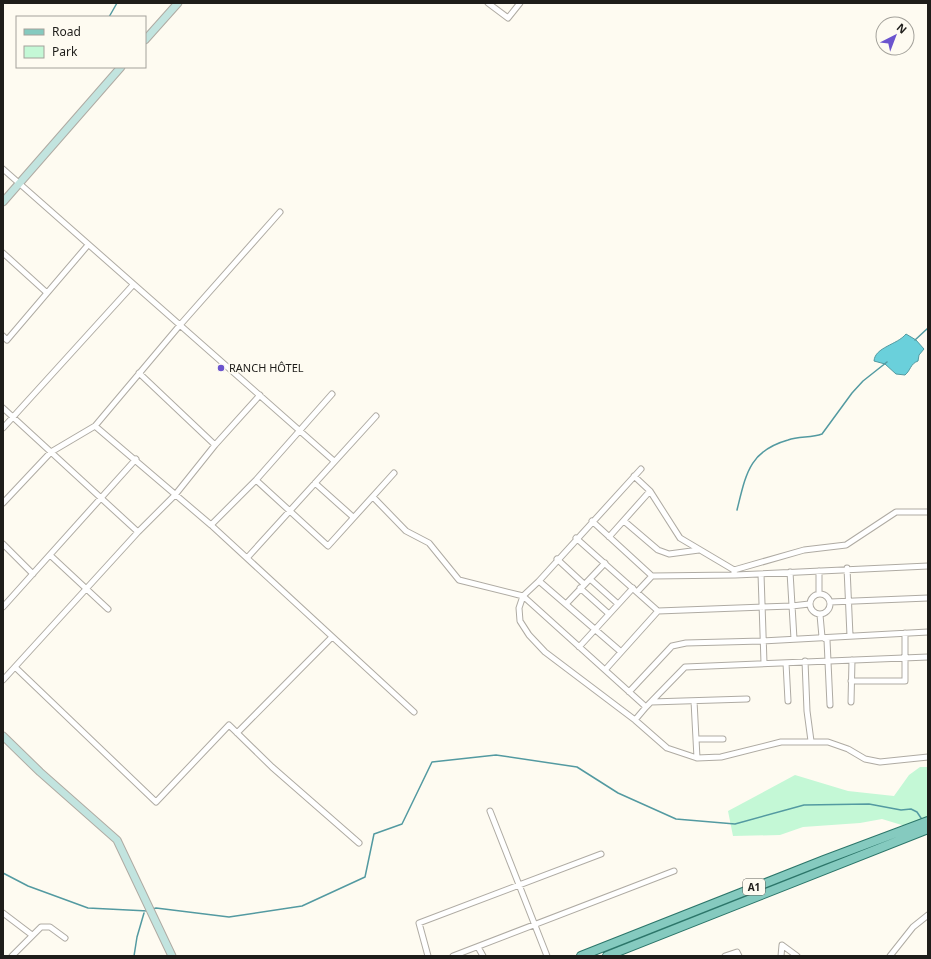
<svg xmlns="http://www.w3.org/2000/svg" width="931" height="959" font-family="'Noto Sans',sans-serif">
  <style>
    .green { fill: #c4f8d6 }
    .water { fill: #6ad0db; stroke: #539aa1 }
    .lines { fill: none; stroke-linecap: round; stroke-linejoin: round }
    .stream { stroke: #539aa1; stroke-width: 1.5 }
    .street-casing { stroke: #afaba3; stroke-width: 7 }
    .secondary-casing { stroke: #afaba3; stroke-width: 9 }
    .primary-casing { stroke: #2c766a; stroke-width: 10 }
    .street { stroke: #fff; stroke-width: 5 }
    .secondary { stroke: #c2e4df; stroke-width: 7 }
    .primary { stroke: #85cabf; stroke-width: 8 }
    .poi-dot { fill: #6b54ce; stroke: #fefbf1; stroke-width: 1.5 }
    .labels { text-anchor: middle; stroke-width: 3.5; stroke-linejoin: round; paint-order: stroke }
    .shield { fill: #fefbf1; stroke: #61605a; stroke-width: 1 }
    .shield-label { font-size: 10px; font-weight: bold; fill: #1e1d1a }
    .poi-label { font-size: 11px; fill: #1e1d1a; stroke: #fefbf1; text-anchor: start }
  </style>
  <rect width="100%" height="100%" fill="#fefbf1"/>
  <path class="green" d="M920 767H928V818L905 826 882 819 860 823 803 827 780 835 733 836 728 811 795 775 848 791 894 796 909 775Z"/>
  <path class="water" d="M906 334 916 340 924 349 919 355 918 361C910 364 911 370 905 375L896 374 885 364 874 361C875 347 897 345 906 334Z"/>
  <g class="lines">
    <path class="stream" d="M109 17 117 3
      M915 340 928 328
      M737 510C746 474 749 451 788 440 799 436 811 438 822 434L852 393 863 381 887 362
      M3 873 28 886 88 908 148 911
      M153 909 156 908 229 917 302 906 365 877 374 834 402 824 432 762 496 755 577 767 618 793 676 819 735 824 804 805 869 804 901 810 911 809 917 812 921 818
      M134 956 137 937 144 913"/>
    <g class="street-casing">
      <path id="street" d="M488 3 508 18 520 3
        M3 169 334 461
        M3 253 46 292
        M3 336 7 340 88 245
        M139 373 215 445
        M3 408 138 532
        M95 426 211 525 414 712
        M3 428 133 285
        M641 469 539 581 523 596 519 608 520 621 529 635 545 652 635 720 667 748 697 758 721 757 781 742H828L848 749 865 759 880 762 928 757
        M634 476 650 491 680 538 734 570 804 550 846 545 896 512H928
        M256 480 328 546 394 473
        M315 483 353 517
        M373 497 406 531 429 543 459 580 523 596 646 707
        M3 503 51 452 95 426 180 325 280 212
        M592 521 652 576 735 575 734 572
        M624 521 658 550 669 554 699 550
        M211 525 256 480 332 394
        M609 537 650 491
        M576 538 658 611 792 606 809 604
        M3 544 33 574
        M50 555 108 609
        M247 558 376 416
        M557 559 584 584
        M847 568 850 636
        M819 571V593
        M790 572 794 639
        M761 574 764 663
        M735 575 928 566
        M590 579 618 604
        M539 581 620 651
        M580 588 609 614
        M637 592 652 576
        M810 604a10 10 0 1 1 20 0a10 10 0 1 1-20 0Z
        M830 602 928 598
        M566 604 605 563
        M3 607 136 459
        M820 615 822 637 827 640 830 705
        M579 647 633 588
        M805 661 807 711 811 741
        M786 663 788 701
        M15 667 156 802 229 725 272 767 359 843
        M605 670 658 611
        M3 680 138 532 175 495 215 445 260 395
        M851 681H905V633
        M629 692 672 646 686 643 762 641 928 632
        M694 701 697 758
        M651 702 747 699
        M851 702 852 660
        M635 720 646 707 685 667 928 657
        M237 733 332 637
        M697 739H723
        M490 811 547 956
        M3 913 32 935
        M478 947 483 956
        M12 956 41 927H50L65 938
        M428 956 419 923 601 854
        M453 956 674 871
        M725 956 737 952 739 956
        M781 956 782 945 797 956
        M890 956 913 927 928 915"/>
    </g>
    <g class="secondary-casing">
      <path id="secondary" d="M145 40 178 3
        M3 202 121 67
        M3 736 40 772 117 840 172 956"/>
    </g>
    <g class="primary-casing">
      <path id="primary" d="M581 956 824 860 928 821
        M607 956 928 829"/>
    </g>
    <use href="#street" class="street"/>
    <use href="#secondary" class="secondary"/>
    <use href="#primary" class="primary"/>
  </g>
  <circle class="poi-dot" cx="221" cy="368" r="4"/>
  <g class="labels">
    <rect class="shield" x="743" y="879" width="22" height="16" rx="3"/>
    <g class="shield-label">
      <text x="754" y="891">A1</text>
    </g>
    <g class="poi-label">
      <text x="229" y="372">RANCH HÔTEL</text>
    </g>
  </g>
  <rect width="931" height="959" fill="none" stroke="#1e1d1a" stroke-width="8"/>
  <rect x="16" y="16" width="130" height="52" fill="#fefbf1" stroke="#a4a29b"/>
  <rect x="24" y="29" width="20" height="6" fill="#85cabf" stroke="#a4a29b"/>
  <text x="52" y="36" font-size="12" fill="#1e1d1a">Road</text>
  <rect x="24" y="46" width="20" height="12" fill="#c4f8d6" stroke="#a4a29b"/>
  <text x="52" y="56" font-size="12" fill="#1e1d1a">Park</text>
  <g transform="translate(895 36) rotate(42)"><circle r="19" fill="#fefbf1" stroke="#a4a29b"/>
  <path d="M0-3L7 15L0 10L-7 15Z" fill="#6b54ce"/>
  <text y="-6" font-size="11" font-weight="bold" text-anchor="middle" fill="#1e1d1a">N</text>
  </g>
</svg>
